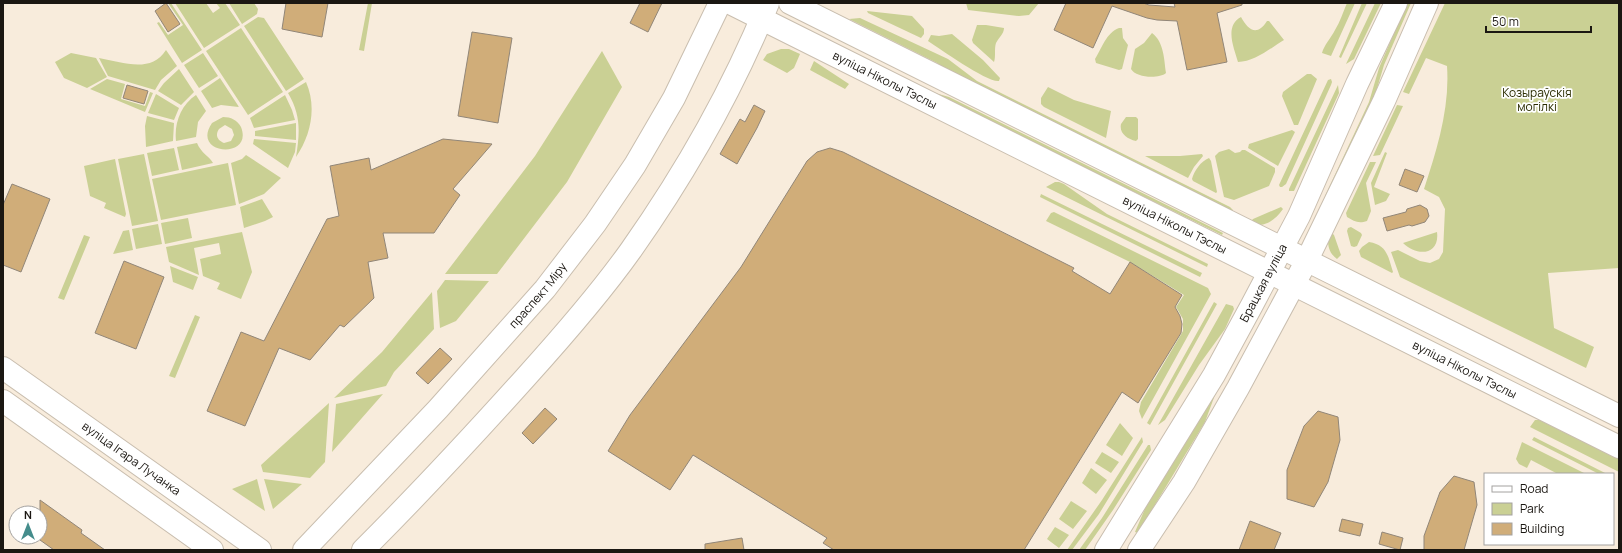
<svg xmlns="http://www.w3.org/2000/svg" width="1622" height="553" font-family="Manrope,sans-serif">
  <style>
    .green { fill: #cad094; fill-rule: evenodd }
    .building { fill: #d0ad79; stroke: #918678 }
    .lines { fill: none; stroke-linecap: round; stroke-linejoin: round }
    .secondary-casing { stroke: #c9beaf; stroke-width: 24 }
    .primary-casing { stroke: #c9beaf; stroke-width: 24 }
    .secondary { stroke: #fff; stroke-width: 22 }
    .primary { stroke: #fff; stroke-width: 22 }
    .labels { text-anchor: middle; stroke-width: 3.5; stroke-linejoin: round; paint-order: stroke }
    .street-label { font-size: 12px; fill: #1b1712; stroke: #fff }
    .park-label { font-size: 12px; fill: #2b2d00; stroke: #fff }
  </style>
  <rect width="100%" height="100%" fill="#f8ecdc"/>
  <path class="green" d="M168 3H171L202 50 182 63 157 23 159 22 168 35 183 25Z
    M175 3H206L213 13 220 8 216 3H225L240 25 204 48Z
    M229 3H254L258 9 257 14 242 24Z
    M368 3H372L364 51 359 50Z
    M966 3H1039L1029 15 1019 16 968 10Z
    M1347 3H1355L1331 56 1322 53C1324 45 1331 38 1335 30 1340 22 1343 12 1347 3Z
    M1362 3H1367L1341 58 1339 57Z
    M1375 3H1381L1354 59 1346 64Z
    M1407 3H1411L1384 65 1373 102 1326 198 1325 196 1369 102 1379 68Z
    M1445 3H1619V268L1548 273 1554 328 1594 347 1586 368 1400 277 1391 252 1398 250 1420 261 1430 263 1439 259 1443 252 1445 209 1439 197 1424 189C1437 149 1450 108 1447 66L1426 58 1409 94 1403 92Z
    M867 11 912 16 924 29V34L921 38 868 13Z
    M258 17 264 18 304 79 286 91 244 26Z
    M1241 17C1248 30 1257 37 1267 21H1269L1284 40C1271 48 1254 62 1238 62 1234 48 1224 26 1241 17Z
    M860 18 948 59 977 81 1230 207 1233 210 1232 212 972 87 937 63 849 19Z
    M977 25H986L1004 28C1004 34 999 37 996 43 994 49 996 56 994 62L973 43 972 40Z
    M241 28 283 92 248 115 206 51Z
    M1119 28H1122L1123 38 1128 45 1122 69 1119 70 1096 63 1095 59C1102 48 1106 33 1119 28Z
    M1152 33C1164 42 1164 59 1166 73 1159 79 1136 78 1131 69L1135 49 1144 43Z
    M952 34 983 60 1000 78 999 81C988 83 940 49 928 41L931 35 939 36Z
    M781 49H789L800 54 794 68 787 73 763 60 767 54Z
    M166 50 177 66 161 80 155 90 108 76 99 58C122 62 151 74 166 50Z
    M602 51 622 87 567 182 497 274H445L535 156Z
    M71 53 96 58 107 77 87 88 64 78 55 62Z
    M203 53 218 76 199 88 184 65Z
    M814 61 849 84 845 89 810 70Z
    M179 69 194 92 181 105 158 91 164 83Z
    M1307 74H1311L1317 79 1298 125H1294L1282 96 1283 92Z
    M220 78 239 107 221 105 212 108 201 91Z
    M107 79 125 84 121 99 145 106 150 92 153 93 145 112 90 89Z
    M1331 79 1332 82 1331 85 1286 184 1282 187H1280L1279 185 1328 80Z
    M306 82C317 107 311 135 296 157 300 132 301 115 288 93Z
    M1338 85 1339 93 1294 191H1289V189Z
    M914 87 949 97 1223 233 1222 235 1122 186 1086 175Z
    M1048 87 1074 100 1111 111 1106 138 1044 107 1041 104V98Z
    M156 94 179 108 174 120 148 113Z
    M196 95 206 111 198 122 196 137 176 141C174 123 181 105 196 95Z
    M285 95 292 110 295 120 254 128 250 118Z
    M1397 105 1403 106 1382 151 1380 155 1373 156Z
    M147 116 174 123 173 141 146 147 145 126Z
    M223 117C231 117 237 120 241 127 254 160 190 155 212 123ZM225 125 232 129 234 135 231 141 224 143C217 140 215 135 219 129Z
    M1126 117H1136L1138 119V139L1136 141C1127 139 1119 133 1121 124Z
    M296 123V140L255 136V131Z
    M1292 130 1295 132 1278 166 1248 148 1249 144Z
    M254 139 296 143 295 152 288 168 253 144Z
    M197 143C201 153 209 156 213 163L182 170 177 147Z
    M174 148 179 170 152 176 147 153Z
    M1229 149 1235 153 1240 152 1242 150H1245L1275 168V172L1269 186 1234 200 1224 197 1215 156 1219 152Z
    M1385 152 1387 153 1374 187 1390 194 1386 201 1375 205 1371 183Z
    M144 154 158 221 132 226 118 159Z
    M1202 154 1203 156 1194 167 1188 178 1145 156H1180Z
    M246 155 281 178 264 194 239 204 231 163 242 159Z
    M1209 158 1211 161 1217 192 1216 193 1193 181 1192 179C1194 171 1201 161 1209 158Z
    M115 159 126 214 125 217 104 208 106 203 90 196 84 166Z
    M1370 162H1376L1366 183 1371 211 1367 221C1358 224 1354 221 1347 217L1346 213Z
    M228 163 236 205 161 220 152 179Z
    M1055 182H1059L1064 184 1107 214 1208 264 1207 267 1046 187Z
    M1041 194 1202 273 1200 277 1040 197Z
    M262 199 273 217 265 221 244 228 240 207Z
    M1281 207 1283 209C1274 222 1264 227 1248 225L1253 219Z
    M1054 212 1208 288 1211 294 1142 419 1139 411 1141 402 1183 331V319L1176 307 1184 295 1130 262 1046 221 1051 213Z
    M188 218 192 238 165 244 161 223Z
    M158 224 162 244 136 249 132 229Z
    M1351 227 1361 233 1362 235 1357 246 1354 247 1351 246 1347 231 1348 228Z
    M129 230 133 250 113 254 123 231Z
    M1329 230 1334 235 1341 255 1337 259C1327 252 1327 241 1329 230Z
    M242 232 252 272 241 299 217 289 220 283 203 276 200 259 221 254 219 243 194 248 199 275 169 262 166 247Z
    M1437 232C1440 255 1417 257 1403 243Z
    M84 235 90 237 64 300 58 298Z
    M1369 242C1387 245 1388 256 1393 272L1392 273 1361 257 1359 251 1362 247Z
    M170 266 198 277 193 290 173 282Z
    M445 280 489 281 456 321 440 328 437 291Z
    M432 292 434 329 394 372 386 386 334 398 382 352Z
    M1214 302 1217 304 1150 425 1147 423Z
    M1226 304 1233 306 1234 309 1225 329 1199 365 1165 420 1158 425Z
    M195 315 200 317 175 378 169 376Z
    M1219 384 1205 422 1138 533 1135 532 1153 490Z
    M383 394 332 452 336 404Z
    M329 403 325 462 310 478 263 472 261 465Z
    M1535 420H1541L1619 459V472L1530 427Z
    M1120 423 1133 438 1122 456 1106 445Z
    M1142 437 1143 442 1099 514 1072 550H1067L1102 500Z
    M1534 437 1607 474H1599L1532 440Z
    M1522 442 1586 474H1558L1531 460 1527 468 1519 464 1516 459Z
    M1148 445H1150L1151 450 1113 510 1085 550H1079L1102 518Z
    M1102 452 1119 462 1111 473 1095 463Z
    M1091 468 1107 480 1096 494 1082 483Z
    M257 479 265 511 232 489Z
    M264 479 302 484 273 509Z
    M1071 501 1087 511 1073 529 1059 519Z
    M1055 527 1069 535 1059 548 1047 539Z"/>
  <path class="building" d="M166 3 180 24 168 32 155 11Z
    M286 3H328L322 37 282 29Z
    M640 3H662L648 32 630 23Z
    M1066 3H1143L1149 5 1175 7 1174 3H1242V5L1217 13 1227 62 1187 70 1177 21 1157 20 1147 18 1112 6 1093 48 1054 30Z
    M472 32 512 38 498 123 458 116Z
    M127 85 148 91 144 104 123 98Z
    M754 105 765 111 757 128 737 164 720 154 740 119 745 122Z
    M443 139 492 144 453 189 460 195 434 233H383L388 258 368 262 374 298 344 327 340 325 310 360 279 348 245 426 207 411 241 332 264 341 327 219 339 216 330 166 369 158 371 170Z
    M830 148 843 152 1074 268 1072 271 1110 294 1130 262 1182 295 1175 307 1180 316 1182 324 1181 333 1138 403 1122 392 1024 550H834L823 543 827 538 693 455 670 490 608 451 630 415 741 267 807 161 817 152Z
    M1405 169 1424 176 1417 192 1399 185Z
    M12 184 50 199 21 272 3 265V205Z
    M1420 205 1427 209 1429 216 1425 222 1412 226 1409 225 1387 231 1383 218 1406 212 1407 209Z
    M124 261 164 277 136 349 95 333Z
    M440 348 452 359 428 384 416 373Z
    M545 408 557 419 533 444 522 433Z
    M1318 411 1338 417 1340 440 1328 482 1314 507 1287 499V470L1304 426Z
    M1454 476 1474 482 1477 505 1464 550H1424V536L1440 492Z
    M40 500 82 530 81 533 105 550H54L40 540Z
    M1342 519 1363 524 1360 536 1339 531Z
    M1250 521 1281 533 1274 550H1239Z
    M1382 532 1403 538 1400 550 1379 544Z
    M742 538 744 550H705V544Z"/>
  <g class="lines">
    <g class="secondary-casing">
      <g id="secondary">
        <path id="s1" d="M730 3 1619 447"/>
        <path d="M790 3 1619 416"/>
        <path id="s2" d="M3 368 260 550"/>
        <path d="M3 401 212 550"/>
        <path id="s3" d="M1106 550 1214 375 1252 305 1299 216 1357 84 1396 3"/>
        <path d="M1139 550 1184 482 1238 388 1307 260 1384 101 1427 3"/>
      </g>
    </g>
    <g class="primary-casing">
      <g id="primary">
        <path id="s4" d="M304 550 438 409 545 289 595 224 635 165 674 98 720 3"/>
        <path d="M363 550C419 494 473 436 526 377 563 336 599 295 631 250 686 172 732 91 768 3"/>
      </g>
    </g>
    <use href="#secondary" class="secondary"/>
    <use href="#primary" class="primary"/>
  </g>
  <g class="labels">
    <g class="street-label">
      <text dy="4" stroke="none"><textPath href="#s1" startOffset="173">вуліца Ніколы Тэслы</textPath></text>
      <text dy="4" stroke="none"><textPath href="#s1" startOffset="497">вуліца Ніколы Тэслы</textPath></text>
      <text dy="4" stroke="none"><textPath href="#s3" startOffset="310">Брацкая вуліца</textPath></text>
      <text dy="4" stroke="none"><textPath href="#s4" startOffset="346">праспект Міру</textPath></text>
      <text dy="4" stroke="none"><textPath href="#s1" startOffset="821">вуліца Ніколы Тэслы</textPath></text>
      <text dy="4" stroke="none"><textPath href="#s2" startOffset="157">вуліца Ігара Лучанка</textPath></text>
    </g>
    <g class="park-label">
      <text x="1537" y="97">Козыраўскія<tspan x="1537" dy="14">могілкі</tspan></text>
    </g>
  </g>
  <rect width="1622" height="553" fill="none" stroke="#1b1712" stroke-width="8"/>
  <rect x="1484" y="473" width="130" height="72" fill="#ffffff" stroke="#a4a2a0"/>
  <rect x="1492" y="486" width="20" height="6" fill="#ffffff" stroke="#a4a2a0"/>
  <text x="1520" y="493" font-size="12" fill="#1b1712">Road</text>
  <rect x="1492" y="503" width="20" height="12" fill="#cad094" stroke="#a4a2a0"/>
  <text x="1520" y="513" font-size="12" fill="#1b1712">Park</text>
  <rect x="1492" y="523" width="20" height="12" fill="#d0ad79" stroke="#a4a2a0"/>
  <text x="1520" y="533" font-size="12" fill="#1b1712">Building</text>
  <g transform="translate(28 525)"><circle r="19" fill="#ffffff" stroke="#a4a2a0"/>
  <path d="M0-3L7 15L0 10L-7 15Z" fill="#458d8c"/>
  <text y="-6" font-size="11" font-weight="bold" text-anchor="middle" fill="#1b1712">N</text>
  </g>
  <path d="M1486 26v6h105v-6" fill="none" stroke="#1b1712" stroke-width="2"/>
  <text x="1492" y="26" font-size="12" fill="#1b1712" stroke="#ffffff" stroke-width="3" paint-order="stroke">50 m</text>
</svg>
